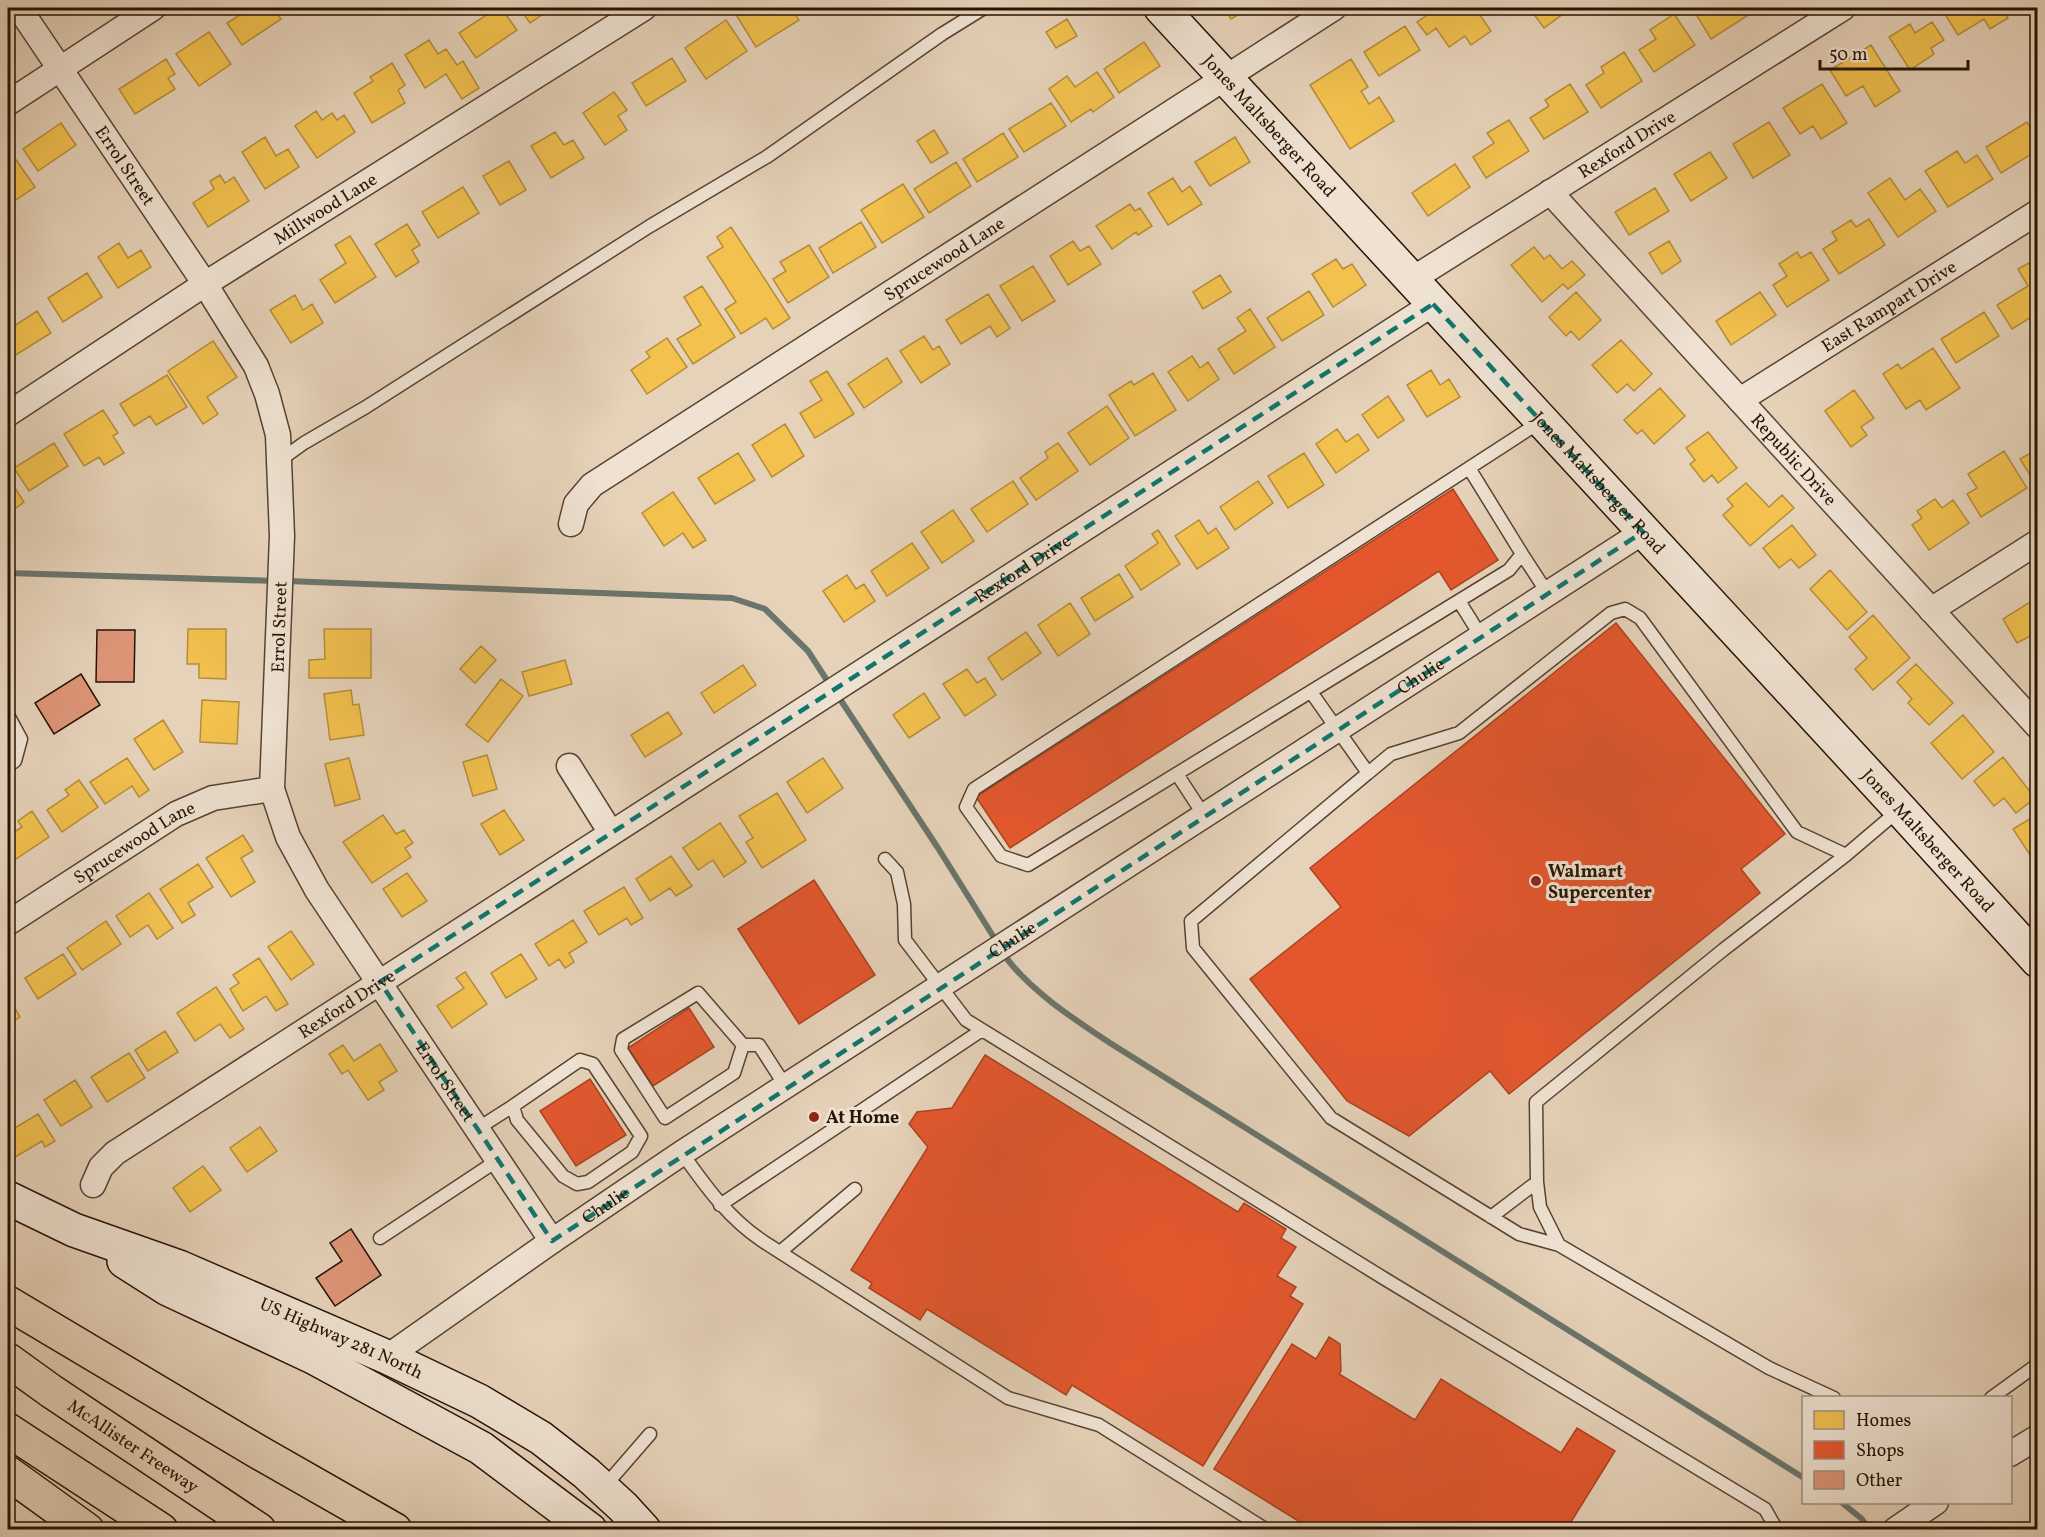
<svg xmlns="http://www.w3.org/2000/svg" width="2045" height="1537" font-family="Vollkorn,serif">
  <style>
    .homes { fill: #f2c14e; stroke: #b58d38; stroke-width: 1.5 }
    .shops { fill: #e4572e; stroke: #ab4321; stroke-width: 1.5 }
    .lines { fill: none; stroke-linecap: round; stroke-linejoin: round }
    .stream { stroke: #6a756c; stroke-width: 6 }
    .building { fill: #de9578; stroke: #271304; stroke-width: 1.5 }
    .service-casing { stroke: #574331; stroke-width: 15 }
    .minor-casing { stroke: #574331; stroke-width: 27 }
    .secondary-casing { stroke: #271304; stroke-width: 36 }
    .motorway-casing { stroke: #271304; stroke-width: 36 }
    .service { stroke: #efe2d2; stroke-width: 12 }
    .minor { stroke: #efe2d2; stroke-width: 24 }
    .secondary { stroke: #efe2d2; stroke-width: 33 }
    .motorway { stroke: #e6d2b9; stroke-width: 33 }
    .marked { fill: none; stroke: #0f766e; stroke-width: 4.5; stroke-dasharray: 12 8; stroke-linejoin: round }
    .poi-dot { fill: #8f2418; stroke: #efe2d2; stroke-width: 2 }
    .labels { text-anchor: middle; stroke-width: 6; stroke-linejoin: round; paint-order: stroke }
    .street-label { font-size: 18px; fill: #271304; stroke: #efe2d2 }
    .poi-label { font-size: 18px; font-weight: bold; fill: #271304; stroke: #efe2d2; text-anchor: start }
  </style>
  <rect width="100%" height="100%" fill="#e6d2b9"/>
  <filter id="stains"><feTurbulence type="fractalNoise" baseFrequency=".00333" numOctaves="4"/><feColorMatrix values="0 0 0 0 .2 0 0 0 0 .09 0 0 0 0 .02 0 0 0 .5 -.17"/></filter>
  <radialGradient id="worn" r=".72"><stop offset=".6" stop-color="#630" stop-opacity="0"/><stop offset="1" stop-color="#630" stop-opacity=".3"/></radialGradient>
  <path class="homes" d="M251 8H273L281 19 242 45 227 23Z
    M297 8H312L301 14Z
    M497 8H501L517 30 476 58 459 33Z
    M519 8H552L530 23Z
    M744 8H791L799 20 756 47 735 13Z
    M1224 8H1250L1231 19Z
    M1438 8H1475L1491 31 1471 45 1465 36 1449 47 1436 28 1427 35 1417 22Z
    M1533 8H1559L1563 14 1544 28 1530 9Z
    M1710 8H1746L1750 14 1711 39 1697 16Z
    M1941 8H2001L2008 18 1990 29 1984 19 1958 35Z
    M1674 14 1695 45 1654 72 1639 50 1656 39 1650 30Z
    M1067 19 1077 36 1056 48 1046 32Z
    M726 20 747 51 706 79 685 48Z
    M1932 22 1944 40 1931 48 1934 54 1910 70 1889 37 1910 24 1915 33Z
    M1405 26 1420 50 1379 76 1364 52Z
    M209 32 231 64 199 86 176 54Z
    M429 40 438 54 446 49 457 65 463 61 479 88 462 99 446 74 425 88 405 55Z
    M1144 42 1160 66 1119 93 1104 69Z
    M1871 45 1900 91 1875 107 1863 86 1846 96 1830 70Z
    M1624 52 1642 81 1601 108 1586 85 1604 73 1601 67Z
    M672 58 686 81 646 106 632 83Z
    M166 59 175 74 168 78 175 89 135 114 119 89Z
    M1351 59 1368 87 1361 91 1369 104 1379 97 1394 121 1350 149 1310 85Z
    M392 63 405 85 398 90 405 103 372 123 354 93 373 81 370 77Z
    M1097 72 1114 97 1093 112 1091 109 1071 122 1049 89 1067 76 1075 87Z
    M1570 84 1588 112 1544 139 1530 118 1549 106 1545 100Z
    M1822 84 1847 123 1821 139 1813 126 1800 134 1783 108Z
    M614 92 627 110 618 116 627 130 605 145 583 113Z
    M1051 103 1066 126 1024 152 1009 129Z
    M316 111 322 120 332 113 337 120 344 115 355 132 317 158 295 126Z
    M1509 120 1529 151 1486 178 1473 157 1494 143 1487 133Z
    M1769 122 1790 155 1753 178 1733 144Z
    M2027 122 2038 139V150L2001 173 1986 147Z
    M61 123 76 145 38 171 23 149Z
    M934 130 948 153 931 163 917 141Z
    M555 132 564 145 573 140 584 158 551 178 531 146Z
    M1003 133 1018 157 977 182 963 159Z
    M265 137 276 156 288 149 299 167 265 189 242 152Z
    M1235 137 1250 162 1210 186 1195 162Z
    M1957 151 1965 163 1977 155 1993 179 1948 207 1925 171Z
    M1710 152 1727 178 1691 201 1674 174Z
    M12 154 35 187 13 202 8 194V158Z
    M509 161 526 190 500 205 483 176Z
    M956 162 971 186 929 213 914 189Z
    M1455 164 1470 187 1428 216 1412 193Z
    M220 175 225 183 234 177 249 201 208 227 193 203 214 189 210 181Z
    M1173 178 1182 192 1190 186 1202 204 1168 225 1148 193Z
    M1890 178 1905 200 1920 189 1936 211 1898 237 1868 193Z
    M903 184 924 217 882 243 861 210Z
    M463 187 479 213 438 238 422 212Z
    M1655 188 1669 211 1629 235 1615 212Z
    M1130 204 1135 211 1140 208 1152 226 1138 235 1136 232 1112 249 1096 226Z
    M1869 219 1885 245 1839 274 1823 249 1837 240 1832 232 1851 220 1856 227Z
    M861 222 876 247 833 273 819 248Z
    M407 224 420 245 412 250 419 262 396 277 375 244Z
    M731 227 790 318 773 329 766 318 741 334 725 309 736 302 707 257 723 247 717 237Z
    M350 236 376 277 335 303 320 280 346 263 335 245Z
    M1073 241 1080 251 1089 246 1101 264 1068 285 1050 256Z
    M1669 241 1681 261 1662 274 1649 253Z
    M119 243 128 258 141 250 151 267 118 288 98 257Z
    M809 245 829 277 788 303 773 279 786 271 780 262Z
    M1534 247 1544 259 1550 255 1562 269 1572 261 1585 275 1568 289 1563 284 1542 302 1511 265Z
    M1797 252 1801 258 1811 252 1829 280 1787 307 1773 285 1787 276 1779 264Z
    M1336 259 1343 269 1352 264 1366 285 1333 307 1312 274Z
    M2029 263 2038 276V323L2033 316 2012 329 1997 305 2028 286 2018 269Z
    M1033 266 1055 301 1022 321 1000 286Z
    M87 273 102 297 63 322 48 298Z
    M1220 275 1231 292 1203 309 1193 292Z
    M702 286 735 337 693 364 677 339 701 325 684 297Z
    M1309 291 1324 315 1282 341 1267 318Z
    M1576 292 1601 320 1579 340 1571 331 1566 336 1549 317Z
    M1760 292 1776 315 1731 345 1716 321Z
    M988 294 1010 328 997 337 990 326 961 344 946 320Z
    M295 295 303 310 312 304 323 323 291 343 270 310Z
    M1250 309 1275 347 1234 374 1218 349 1246 331 1237 318Z
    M37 311 51 333 11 358 8 353V330Z
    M1984 312 1999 336 1956 363 1941 339Z
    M924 336 933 350 939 346 950 364 921 383 900 351Z
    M667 338 687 367 647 394 631 370 650 357 646 352Z
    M1621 340 1652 374 1634 391 1627 384 1617 393 1592 365Z
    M213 341 237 377 207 397 218 414 203 424 168 371Z
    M1933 348 1960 388 1926 410 1920 400 1906 409 1883 374 1898 364 1901 369Z
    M1192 356 1200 368 1208 362 1219 379 1188 401 1168 372Z
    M887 358 902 382 864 408 848 384Z
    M1431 370 1440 385 1449 379 1460 397 1427 417 1407 385Z
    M827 371 854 414 815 438 800 413 822 400 810 381Z
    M1153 373 1176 410 1135 436 1109 395 1131 381 1134 385Z
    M167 375 187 407 156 425 150 416 134 426 120 404Z
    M1660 388 1685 416 1654 444 1642 430 1637 434 1624 420Z
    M1854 390 1874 418 1861 427 1867 435 1851 447 1825 411Z
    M1388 396 1404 420 1378 438 1362 415Z
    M1107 406 1129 438 1090 465 1068 433Z
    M103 410 118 433 113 436 124 453 104 465 99 457 84 466 64 434Z
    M785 424 804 456 772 477 752 445Z
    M1337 429 1346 442 1358 434 1369 450 1336 473 1316 444Z
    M1708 432 1737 468 1718 483 1712 475 1704 482 1690 464 1695 460 1686 448Z
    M54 443 68 466 29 491 14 468Z
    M1058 443 1078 471 1036 500 1020 478 1048 458 1045 452Z
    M2038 449V481L2035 483 2020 459Z
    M2004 451 2027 488 1981 517 1967 494 1977 488 1968 474Z
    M738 453 755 480 715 504 698 478Z
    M1304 453 1324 485 1288 508 1268 476Z
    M8 477 24 502 8 514Z
    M1013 481 1028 504 987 532 971 509Z
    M1258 481 1273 503 1235 530 1220 507Z
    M1746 483 1769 507 1782 495 1794 508 1750 546 1723 515 1733 506 1727 499Z
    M673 492 706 540 693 548 683 533 664 546 642 513Z
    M1935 499 1942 508 1953 500 1969 523 1929 550 1912 525 1922 518 1917 511Z
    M953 510 974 541 942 563 921 532Z
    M1199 520 1208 534 1216 528 1229 548 1197 569 1175 536Z
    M1792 525 1816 555 1799 568 1791 559 1779 568 1763 548Z
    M1158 530 1180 564 1141 590 1125 566 1158 543 1152 534Z
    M912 543 929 568 887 596 871 571Z
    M1830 570 1867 612 1847 630 1810 589Z
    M1119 574 1133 597 1095 621 1081 598Z
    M847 575 856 589 864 584 875 601 844 622 823 591Z
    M2038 597V643L2032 635 2017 643 2003 619Z
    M1070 603 1090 634 1058 656 1038 625Z
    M1873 615 1910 658 1873 690 1855 669 1867 658 1849 637Z
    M188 629H226V679L199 678V664H187Z
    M324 629H371V678H309V660L325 659Z
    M1026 632 1041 653 1002 680 988 658Z
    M481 646 496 660 475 683 460 669Z
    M565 660 572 684 529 696 522 672Z
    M1916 664 1953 703 1929 725 1908 703 1912 699 1897 682Z
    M743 665 756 685 714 713 701 693Z
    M967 669 977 683 985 678 996 695 965 716 943 684Z
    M501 679 523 696 488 742 466 725Z
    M351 690 353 705 359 704 364 735 330 740 324 694Z
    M924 693 940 718 909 738 893 715Z
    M202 700 239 702 237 744 200 742Z
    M668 712 682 734 645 757 631 735Z
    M1963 715 1994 752 1962 779 1931 743Z
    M163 720 183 752 154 770 134 739Z
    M487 755 497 789 473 796 463 762Z
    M2003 757 2035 798 2016 813 2004 798 1994 806 1974 781Z
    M127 758 149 790 139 797 132 786 105 804 90 782Z
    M349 758 360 799 335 806 325 764Z
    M823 758 843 788 807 813 787 782Z
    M79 780 98 807 62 832 47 810 69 795 65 790Z
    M777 793 806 840 762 868 746 842 753 838 739 816Z
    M504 810 524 840 500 855 481 824Z
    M32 811 49 837 13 861 8 854V836L22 827 18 821Z
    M2038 814V867L2013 829Z
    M383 815 396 834 404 830 413 843 405 848 411 857 372 883 343 842Z
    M720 823 746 862 724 877 713 860 698 870 683 848Z
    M243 835 253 851 241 858 255 882 231 897 206 858Z
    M671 856 692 886 676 896 670 888 650 901 636 879Z
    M198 864 213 887 188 903 195 915 182 923 160 889Z
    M407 873 427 901 402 917 383 889Z
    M624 887 643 918 631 925 627 918 599 935 584 911Z
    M149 893 173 928 157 939 148 925 130 937 116 916Z
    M573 920 587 942 569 953 574 962 565 968 559 959 549 966 535 944Z
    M106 921 121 944 82 970 67 948Z
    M291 931 314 964 291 980 268 947Z
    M63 954 76 974 38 999 25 978Z
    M521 954 537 979 506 998 491 973Z
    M259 958 288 1004 276 1011 266 996 243 1011 230 989 239 983 233 975Z
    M465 972 487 1004 452 1028 437 1006 464 988 456 978Z
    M216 987 244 1029 230 1038 220 1024 195 1041 177 1013Z
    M8 996 20 1017 8 1025Z
    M165 1031 178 1052 148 1071 135 1050Z
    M380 1044 397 1071 379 1082 384 1090 368 1100 348 1070 342 1074 329 1054 343 1045 354 1061Z
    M129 1053 145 1078 107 1102 91 1077Z
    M75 1080 92 1107 61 1126 44 1100Z
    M38 1114 55 1141 45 1147 42 1141 12 1159 8 1151V1132Z
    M260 1127 277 1151 247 1172 230 1148Z
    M203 1166 221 1190 190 1212 173 1188Z"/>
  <path class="shops" d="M1453 489 1498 560 1451 590 1439 571 1010 848 976 797Z
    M1616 623 1785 834 1741 869 1760 893 1509 1094 1490 1071 1409 1136 1347 1101 1250 979 1341 907 1310 868Z
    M814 880 875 975 799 1024 738 929Z
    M689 1008 714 1047 653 1086 628 1048Z
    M985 1055 1238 1212 1244 1203 1286 1229 1281 1238 1296 1247 1277 1276 1296 1287 1290 1296 1303 1304 1203 1466 1072 1385 1066 1395 927 1309 920 1320 869 1288 872 1283 851 1270 928 1147 909 1124 917 1112 952 1108Z
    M590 1079 626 1135 576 1166 540 1111Z
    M1329 1337 1340 1344 1341 1371 1339 1374 1415 1420 1441 1379 1561 1453 1577 1428 1615 1451 1566 1530H1313L1214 1469 1292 1344 1316 1359Z"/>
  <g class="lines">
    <path class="stream" d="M8 573 277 581
      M287 581 732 598 765 609 808 651 830 685
      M836 693 938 848 998 944
      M1003 953C1026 988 1075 1020 1110 1043L1804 1478
      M1841 1502 1862 1519 1869 1530"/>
  </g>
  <path class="building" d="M97 630H135L134 682H96Z
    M81 674 100 705 54 734 35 703Z
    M351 1229 381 1275 335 1306 316 1278 342 1261 330 1243Z"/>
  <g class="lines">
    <g class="service-casing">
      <path id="service" d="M279 461 304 443 366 407 650 226 768 156 942 34 984 8
        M1469 468 1522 554 1509 570 1028 865 1001 856 966 807 974 789 1540 422
        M1522 554 1548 594
        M1459 601 1482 638
        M1311 692 1368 773 1191 921 1193 948 1331 1118 1519 1234 1559 1245 1769 1368 1834 1398
        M8 715 21 739 15 761 8 766
        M1368 773 1391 754 1459 733 1611 613 1625 609 1640 618 1797 832 1846 855
        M1177 774 1205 817
        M885 859 897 872 904 904 905 940 966 1020 1385 1279 1765 1509 1777 1530
        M743 1045 698 993 623 1039 621 1050 665 1118 734 1073 743 1045H759L786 1087
        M580 1060 593 1064 641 1136 632 1152 588 1182 577 1184 563 1176 517 1120 513 1106Z
        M477 1129 513 1106
        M682 1153C706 1187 729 1219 764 1242L1008 1398 1099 1425 1267 1530
        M1537 1182 1540 1207 1559 1245
        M720 1205 982 1030
        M1491 1217 1537 1182 1536 1102 1723 950 1846 855 1899 810
        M380 1238 498 1160
        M780 1252 855 1189
        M1991 1398 2038 1364
        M604 1487 650 1434"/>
    </g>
    <g class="minor-casing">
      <g id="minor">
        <path id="s1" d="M19 8 205 284 256 366 267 394 278 435 282 536 272 789 288 837 317 890 552 1241"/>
        <path d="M8 103 153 8"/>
        <path id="s2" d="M1550 192 2038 727"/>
        <path id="s3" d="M1411 280 1843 8"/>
        <path id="s4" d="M1740 400 2038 212"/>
        <path id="s5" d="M8 414 205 284 644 8"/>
        <path id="s6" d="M571 524 576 504 592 485 1334 8"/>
        <path d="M1931 610 2038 542"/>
        <path d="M569 766 611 833"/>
        <path id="s7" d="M8 923 176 814 213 798 272 789"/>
        <path id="s8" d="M93 1185 101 1167 115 1153 1433 304"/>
        <path id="s9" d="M387 1357 552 1241 682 1153 1643 532"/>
        <path d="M2010 1454 2038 1437"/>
        <path d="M1895 1530 1936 1502"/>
      </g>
    </g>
    <g class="secondary-casing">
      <g id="secondary">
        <path id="s10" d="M1161 8 1900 809 2038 961"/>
        <path id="s11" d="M8 1198 74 1230 179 1267 387 1357 479 1401 541 1438 586 1473 623 1507 644 1530"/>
        <path d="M124 1261 168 1289 313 1357 481 1448 590 1530"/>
      </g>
    </g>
    <g class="motorway-casing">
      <g id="motorway">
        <path d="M8 1303 260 1453 395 1530"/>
        <path id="s12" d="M8 1360 51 1391 259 1530"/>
        <path d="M8 1430 161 1530"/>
        <path d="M8 1473 87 1530"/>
      </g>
    </g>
    <use href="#service" class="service"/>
    <use href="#minor" class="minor"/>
    <use href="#secondary" class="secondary"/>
    <use href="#motorway" class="motorway"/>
  </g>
  <path class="marked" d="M1433 304 1643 532 552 1241 380 982Z"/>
  <g class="poi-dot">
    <circle cx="1536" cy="881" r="6"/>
    <circle cx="814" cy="1117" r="6"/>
  </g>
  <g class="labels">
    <g class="street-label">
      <text dy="6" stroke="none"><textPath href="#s10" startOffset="160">Jones Maltsberger Road</textPath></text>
      <text dy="6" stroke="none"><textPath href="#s3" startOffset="255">Rexford Drive</textPath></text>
      <text dy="6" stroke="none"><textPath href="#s1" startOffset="190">Errol Street</textPath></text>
      <text dy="6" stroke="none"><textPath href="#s5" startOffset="378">Millwood Lane</textPath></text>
      <text dy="6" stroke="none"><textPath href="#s6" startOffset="464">Sprucewood Lane</textPath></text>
      <text dy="6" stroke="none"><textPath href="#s4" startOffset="176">East Rampart Drive</textPath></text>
      <text dy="6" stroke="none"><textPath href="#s2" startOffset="362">Republic Drive</textPath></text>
      <text dy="6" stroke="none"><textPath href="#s10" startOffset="646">Jones Maltsberger Road</textPath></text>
      <text dy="6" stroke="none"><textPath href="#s8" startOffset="1119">Rexford Drive</textPath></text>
      <text transform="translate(279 627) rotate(-88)" y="6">Errol Street</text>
      <text dy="6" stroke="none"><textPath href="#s9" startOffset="1238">Chulie</textPath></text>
      <text dy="6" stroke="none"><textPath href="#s10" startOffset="1132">Jones Maltsberger Road</textPath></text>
      <text dy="6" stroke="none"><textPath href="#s7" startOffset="150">Sprucewood Lane</textPath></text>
      <text dy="6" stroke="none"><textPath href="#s9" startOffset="752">Chulie</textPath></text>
      <text dy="6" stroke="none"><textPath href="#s8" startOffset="315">Rexford Drive</textPath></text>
      <text dy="6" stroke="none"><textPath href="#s1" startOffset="1198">Errol Street</textPath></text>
      <text dy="6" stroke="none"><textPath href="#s9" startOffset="266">Chulie</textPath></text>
      <text dy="6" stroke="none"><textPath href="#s11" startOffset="362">US Highway 281 North</textPath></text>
      <text dy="6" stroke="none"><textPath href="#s12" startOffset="152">McAllister Freeway</textPath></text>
    </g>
    <g class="poi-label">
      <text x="1548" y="877">Walmart<tspan x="1548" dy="21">Supercenter</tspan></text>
      <text x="826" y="1123">At Home</text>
    </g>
  </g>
  <rect width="2045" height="1537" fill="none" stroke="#e6d2b9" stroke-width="30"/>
  <rect x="9" y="9" width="2027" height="1519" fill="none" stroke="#271304" stroke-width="3"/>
  <rect x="15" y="15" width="2015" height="1507" fill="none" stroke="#271304" stroke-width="1.5"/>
  <rect x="1802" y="1396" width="210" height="108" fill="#efe2d2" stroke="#9f8f80" stroke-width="1.5"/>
  <rect x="1814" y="1411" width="30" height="18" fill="#f2c14e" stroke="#9f8f80" stroke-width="1.5"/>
  <text x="1856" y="1426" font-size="18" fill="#271304">Homes</text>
  <rect x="1814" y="1441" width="30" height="18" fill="#e4572e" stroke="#9f8f80" stroke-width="1.5"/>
  <text x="1856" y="1456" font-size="18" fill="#271304">Shops</text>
  <rect x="1814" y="1471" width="30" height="18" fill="#de9578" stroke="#9f8f80" stroke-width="1.5"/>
  <text x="1856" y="1486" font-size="18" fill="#271304">Other</text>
  <path d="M1820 60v9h148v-9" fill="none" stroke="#271304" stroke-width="3"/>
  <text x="1829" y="60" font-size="18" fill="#271304" stroke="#efe2d2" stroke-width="4.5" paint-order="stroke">50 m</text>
  <rect width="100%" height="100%" filter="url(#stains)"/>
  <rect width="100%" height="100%" fill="url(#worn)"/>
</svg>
